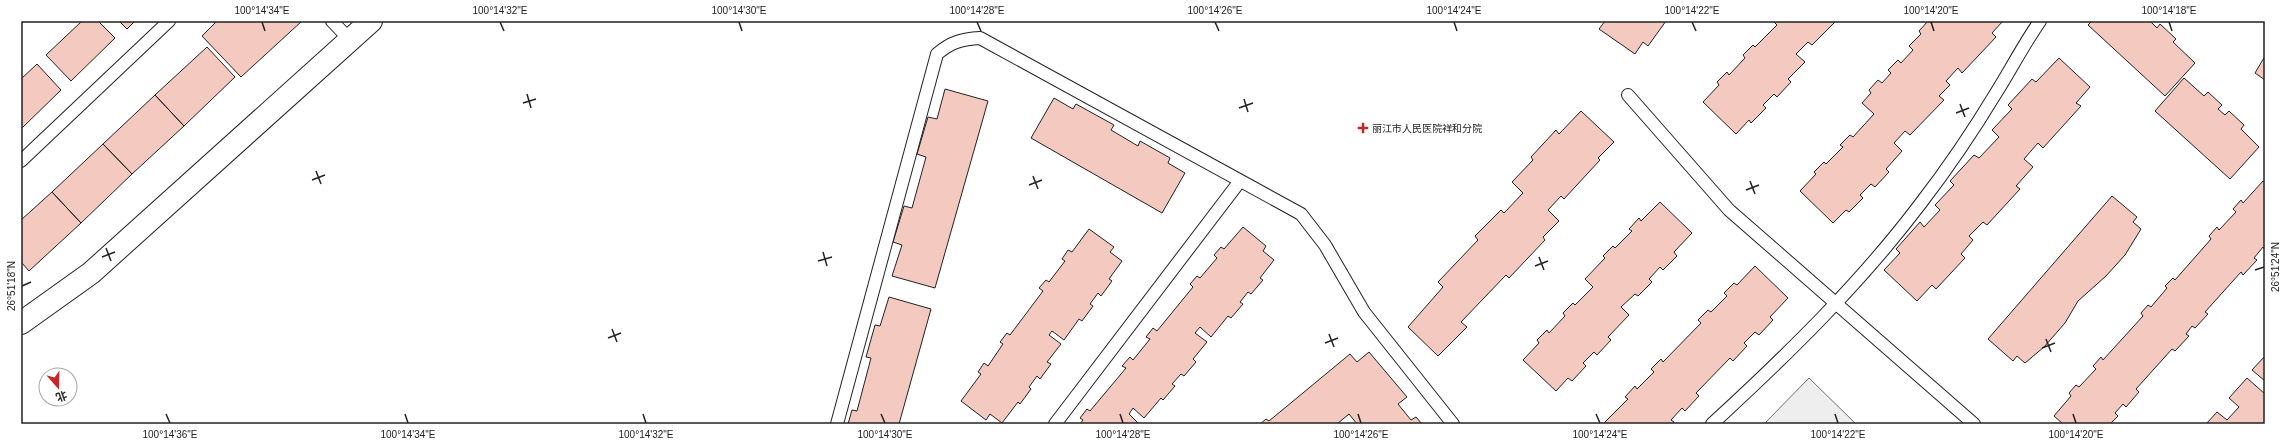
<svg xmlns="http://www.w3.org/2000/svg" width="2286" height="445" font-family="Arial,'Noto Sans SC',sans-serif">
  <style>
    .green { fill: #eee; stroke: #6f6f6f }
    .building { fill: #f3c9c0; stroke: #222 }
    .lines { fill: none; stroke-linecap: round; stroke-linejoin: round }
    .lane-casing { stroke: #222; stroke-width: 14 }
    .street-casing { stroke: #222; stroke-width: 24 }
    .lane { stroke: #fff; stroke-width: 12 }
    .street { stroke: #fff; stroke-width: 22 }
    .ticks { fill: none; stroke: #222; stroke-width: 1.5 }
    .poi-dot { fill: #c62828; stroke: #fff; stroke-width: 1.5 }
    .labels { text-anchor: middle; stroke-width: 3; stroke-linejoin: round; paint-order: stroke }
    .poi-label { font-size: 10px; fill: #222; stroke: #fff; text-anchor: start }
    .neatline { fill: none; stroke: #222; stroke-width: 1.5 }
    .ticks-label { font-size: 10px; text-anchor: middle; fill: #222 }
  </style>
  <rect width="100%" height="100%" fill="#fff"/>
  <path class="green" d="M1809 378 1856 424H1768L1766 422Z"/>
  <path class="building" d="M82 21H98L115 38 71 81 46 55Z
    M119 21H135L127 29Z
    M217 21H302L241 77 202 36Z
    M1605 21H1666L1648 46 1643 42 1635 54 1599 29Z
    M1773 21H1836L1812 45 1808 42 1796 54 1805 62 1788 79 1791 82 1777 97 1774 94 1763 105 1766 108 1751 123 1749 120 1736 134 1703 102 1719 85 1717 82 1727 72 1729 75 1745 58 1743 55 1753 45 1755 47 1777 25Z
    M1928 21 1931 23 1934 21H2003L1992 33 1996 37 1962 73 1958 68 1946 81 1950 85 1939 96 1944 100 1910 135 1905 131 1894 143 1902 151 1886 169 1889 172 1875 187 1871 184 1860 195 1863 198 1849 212 1846 210 1833 223 1800 191 1816 174 1814 172 1824 162 1826 164 1843 147 1840 145 1850 135 1853 137 1874 114 1862 103 1871 93 1869 90 1878 80 1882 83 1891 73 1888 70 1898 60 1901 63 1913 50 1909 46 1921 34 1919 31Z
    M2092 21H2150L2157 28 2160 24 2176 39 2173 42 2195 63 2165 96 2088 25Z
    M207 47 235 77 184 126 155 95Z
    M2265 56V80L2255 73Z
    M2059 58 2090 87 2076 103 2081 106 2043 148 2038 143 2024 159 2033 167 2016 186 2020 189 1987 225 1983 222 1969 236 1973 240 1961 254 1965 258 1936 289 1932 285 1917 301 1884 270 1900 253 1896 249 1920 222 1924 227 1940 210 1935 205 1954 185 1950 181 1974 155 1979 158 1999 137 1992 130 2012 109 2008 105 2032 79 2036 82Z
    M37 64 61 90 21 129V79Z
    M2184 78 2204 96 2208 92 2222 105 2218 109 2225 115 2229 111 2244 125 2241 129 2259 147 2230 179 2155 111Z
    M945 89 988 101 935 288 892 276 902 245 893 242 904 206 912 208 926 157 917 154 928 117 937 119Z
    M155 95 184 126 132 174 103 144Z
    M1054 98 1073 109 1076 104 1114 125 1111 130 1138 146 1140 141 1170 158 1168 163 1185 173 1162 213 1031 138Z
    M1581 111 1614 142 1598 158 1600 160 1564 199 1561 196 1548 210 1559 221 1543 237 1545 240 1509 278 1506 275 1461 322 1467 327 1438 356 1408 327 1443 287 1438 282 1478 240 1475 236 1501 210 1504 213 1523 193 1512 182 1533 160 1531 157 1556 130 1559 134Z
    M103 144 132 174 81 223 52 192Z
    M2263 181 2265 183V250L2263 247 2254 258 2257 260 2243 275 2241 272 2205 312 2208 314 2195 328 2192 326 2186 334 2189 336 2175 351 2172 349 2136 389 2139 392 2126 407 2123 404 2115 413 2118 416 2110 424H2063L2054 416 2071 396 2069 393 2076 385 2079 387 2096 369 2093 366 2101 357 2103 360 2143 316 2141 313 2148 305 2151 307 2167 288 2165 286 2173 278 2175 280 2211 239 2209 236 2217 227 2219 230 2236 212 2233 209 2241 200 2243 203Z
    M52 192 81 223 29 271 21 262V220Z
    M2112 196 2137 217 2133 222 2141 229 2125 255 2106 276 2078 301 2065 323 2044 347 2025 363 2017 356 2013 361 1988 339Z
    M1660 202 1692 233 1674 252 1677 256 1663 270 1660 267 1649 279 1652 282 1638 296 1635 294 1621 307 1629 315 1608 337 1611 340 1597 355 1594 352 1583 363 1586 366 1572 381 1568 378 1556 391 1523 360 1539 343 1537 340 1547 330 1549 333 1565 316 1563 313 1573 303 1575 305 1593 287 1585 279 1605 258 1603 256 1613 246 1615 248 1632 231 1629 229 1639 218 1641 221Z
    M1243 227 1266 246 1263 251 1274 260 1260 278 1263 280 1251 294 1248 292 1240 302 1243 304 1231 318 1228 316 1211 337 1200 327 1195 333 1207 342 1193 359 1196 362 1184 376 1181 374 1172 384 1175 386 1163 400 1161 398 1144 418 1133 408 1129 414 1139 424H1080L1083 420 1080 418 1087 409 1090 411 1126 368 1122 366 1130 357 1133 360 1150 339 1146 337 1153 328 1157 331 1193 287 1190 284 1197 276 1200 278 1217 258 1214 255 1221 247 1224 249Z
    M1089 229 1114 247 1110 252 1122 261 1109 279 1112 281 1101 296 1098 293 1090 304 1093 306 1082 321 1079 319 1064 340 1052 331 1049 335 1061 344 1047 362 1051 364 1040 379 1037 376 1029 387 1031 389 1020 404 1018 402 1002 423 990 414 986 420 961 401 981 374 978 372 984 363 988 366 1003 344 1000 342 1007 333 1010 335 1043 291 1039 288 1046 280 1049 282 1065 261 1062 259 1068 250 1072 252Z
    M1755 266 1788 298 1770 317 1773 320 1759 335 1755 332 1744 343 1747 346 1733 361 1730 358 1696 393 1699 396 1685 411 1682 408 1671 420 1674 422 1673 424H1603L1628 399 1625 397 1635 386 1637 389 1654 372 1651 369 1661 359 1663 362 1701 323 1698 320 1708 310 1711 312 1727 296 1724 293 1734 283 1737 285Z
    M889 297 931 309 899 424H848L852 410 857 411 871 358 866 357 875 325 880 326Z
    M1369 352 1407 397 1398 404 1411 420 1416 417 1422 424H1357L1349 414 1337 424H1260L1266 419 1269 421 1350 354 1357 362Z
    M2265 356V381L2252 370Z
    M2247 378 2265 394V424H2206L2217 412 2227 420 2239 407 2229 398Z"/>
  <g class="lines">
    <g class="lane-casing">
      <path id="lane" d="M332 21 350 40
        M1628 95 1729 210 1974 424
        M21 161 169 21
        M837 424 937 54C951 42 962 39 980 38L1301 214 1325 245 1364 312 1453 424
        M1055 424 1240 181
        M1712 424C1787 355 1860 284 1921 203 1948 168 1973 131 1996 93 2011 69 2024 44 2040 21"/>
    </g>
    <g class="street-casing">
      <path id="street" d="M21 323 91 273 371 21"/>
    </g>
    <use href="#lane" class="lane"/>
    <use href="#street" class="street"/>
  </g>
  <path class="ticks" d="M262 22 265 31M500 22 504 31M739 22 742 31M977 22 981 31M1215 22 1219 31M1454 22 1457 31M1692 22 1696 31M1931 22 1934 31M2169 22 2172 31M527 94 531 108M1244 99 1248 112M523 103 536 99M1960 104 1965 117M1239 108 1253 103M1956 113 1969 108M316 171 321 184M1033 176 1038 189M312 180 325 175M1750 181 1755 194M1029 185 1042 180M1746 190 1759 185M106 248 111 261M823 252 827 266M102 257 115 252M1539 257 1544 270M818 261 832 257M1535 266 1548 261M2255 270 2264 267M22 286 31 282M612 329 617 342M1329 334 1334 347M608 338 621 333M2046 339 2051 352M1325 343 1338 338M2042 348 2055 343M166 414 170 423M405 414 408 423M643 414 646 423M881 414 885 423M1120 414 1123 423M1358 414 1361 423M1596 414 1600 423M1835 414 1838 423M2073 414 2076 423"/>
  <path class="poi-dot" d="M1361 122h4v4h4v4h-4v4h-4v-4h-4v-4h4z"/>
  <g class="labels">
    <g class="poi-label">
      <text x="1372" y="132">丽江市人民医院祥和分院</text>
    </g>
  </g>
  <rect width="2286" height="445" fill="none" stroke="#ffffff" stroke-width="44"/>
  <g transform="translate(58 387) rotate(160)"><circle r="19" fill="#ffffff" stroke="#a7a7a7"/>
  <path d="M0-3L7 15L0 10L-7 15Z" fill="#c62828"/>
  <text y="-6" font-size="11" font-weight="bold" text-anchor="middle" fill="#222222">北</text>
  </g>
  <rect x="22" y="22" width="2242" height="401" class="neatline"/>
  <g class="ticks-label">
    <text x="262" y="14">100°14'34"E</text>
    <text x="500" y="14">100°14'32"E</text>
    <text x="739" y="14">100°14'30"E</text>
    <text x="977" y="14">100°14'28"E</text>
    <text x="1215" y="14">100°14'26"E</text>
    <text x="1454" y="14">100°14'24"E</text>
    <text x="1692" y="14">100°14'22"E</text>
    <text x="1931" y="14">100°14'20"E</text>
    <text x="2169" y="14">100°14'18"E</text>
    <text transform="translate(2275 267) rotate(-90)" y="4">26°51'24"N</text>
    <text transform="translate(11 286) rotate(-90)" y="4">26°51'18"N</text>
    <text x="170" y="438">100°14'36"E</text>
    <text x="408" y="438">100°14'34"E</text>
    <text x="646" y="438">100°14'32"E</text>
    <text x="885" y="438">100°14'30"E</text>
    <text x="1123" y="438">100°14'28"E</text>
    <text x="1361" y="438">100°14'26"E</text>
    <text x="1600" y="438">100°14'24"E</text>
    <text x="1838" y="438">100°14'22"E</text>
    <text x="2076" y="438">100°14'20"E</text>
  </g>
</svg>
